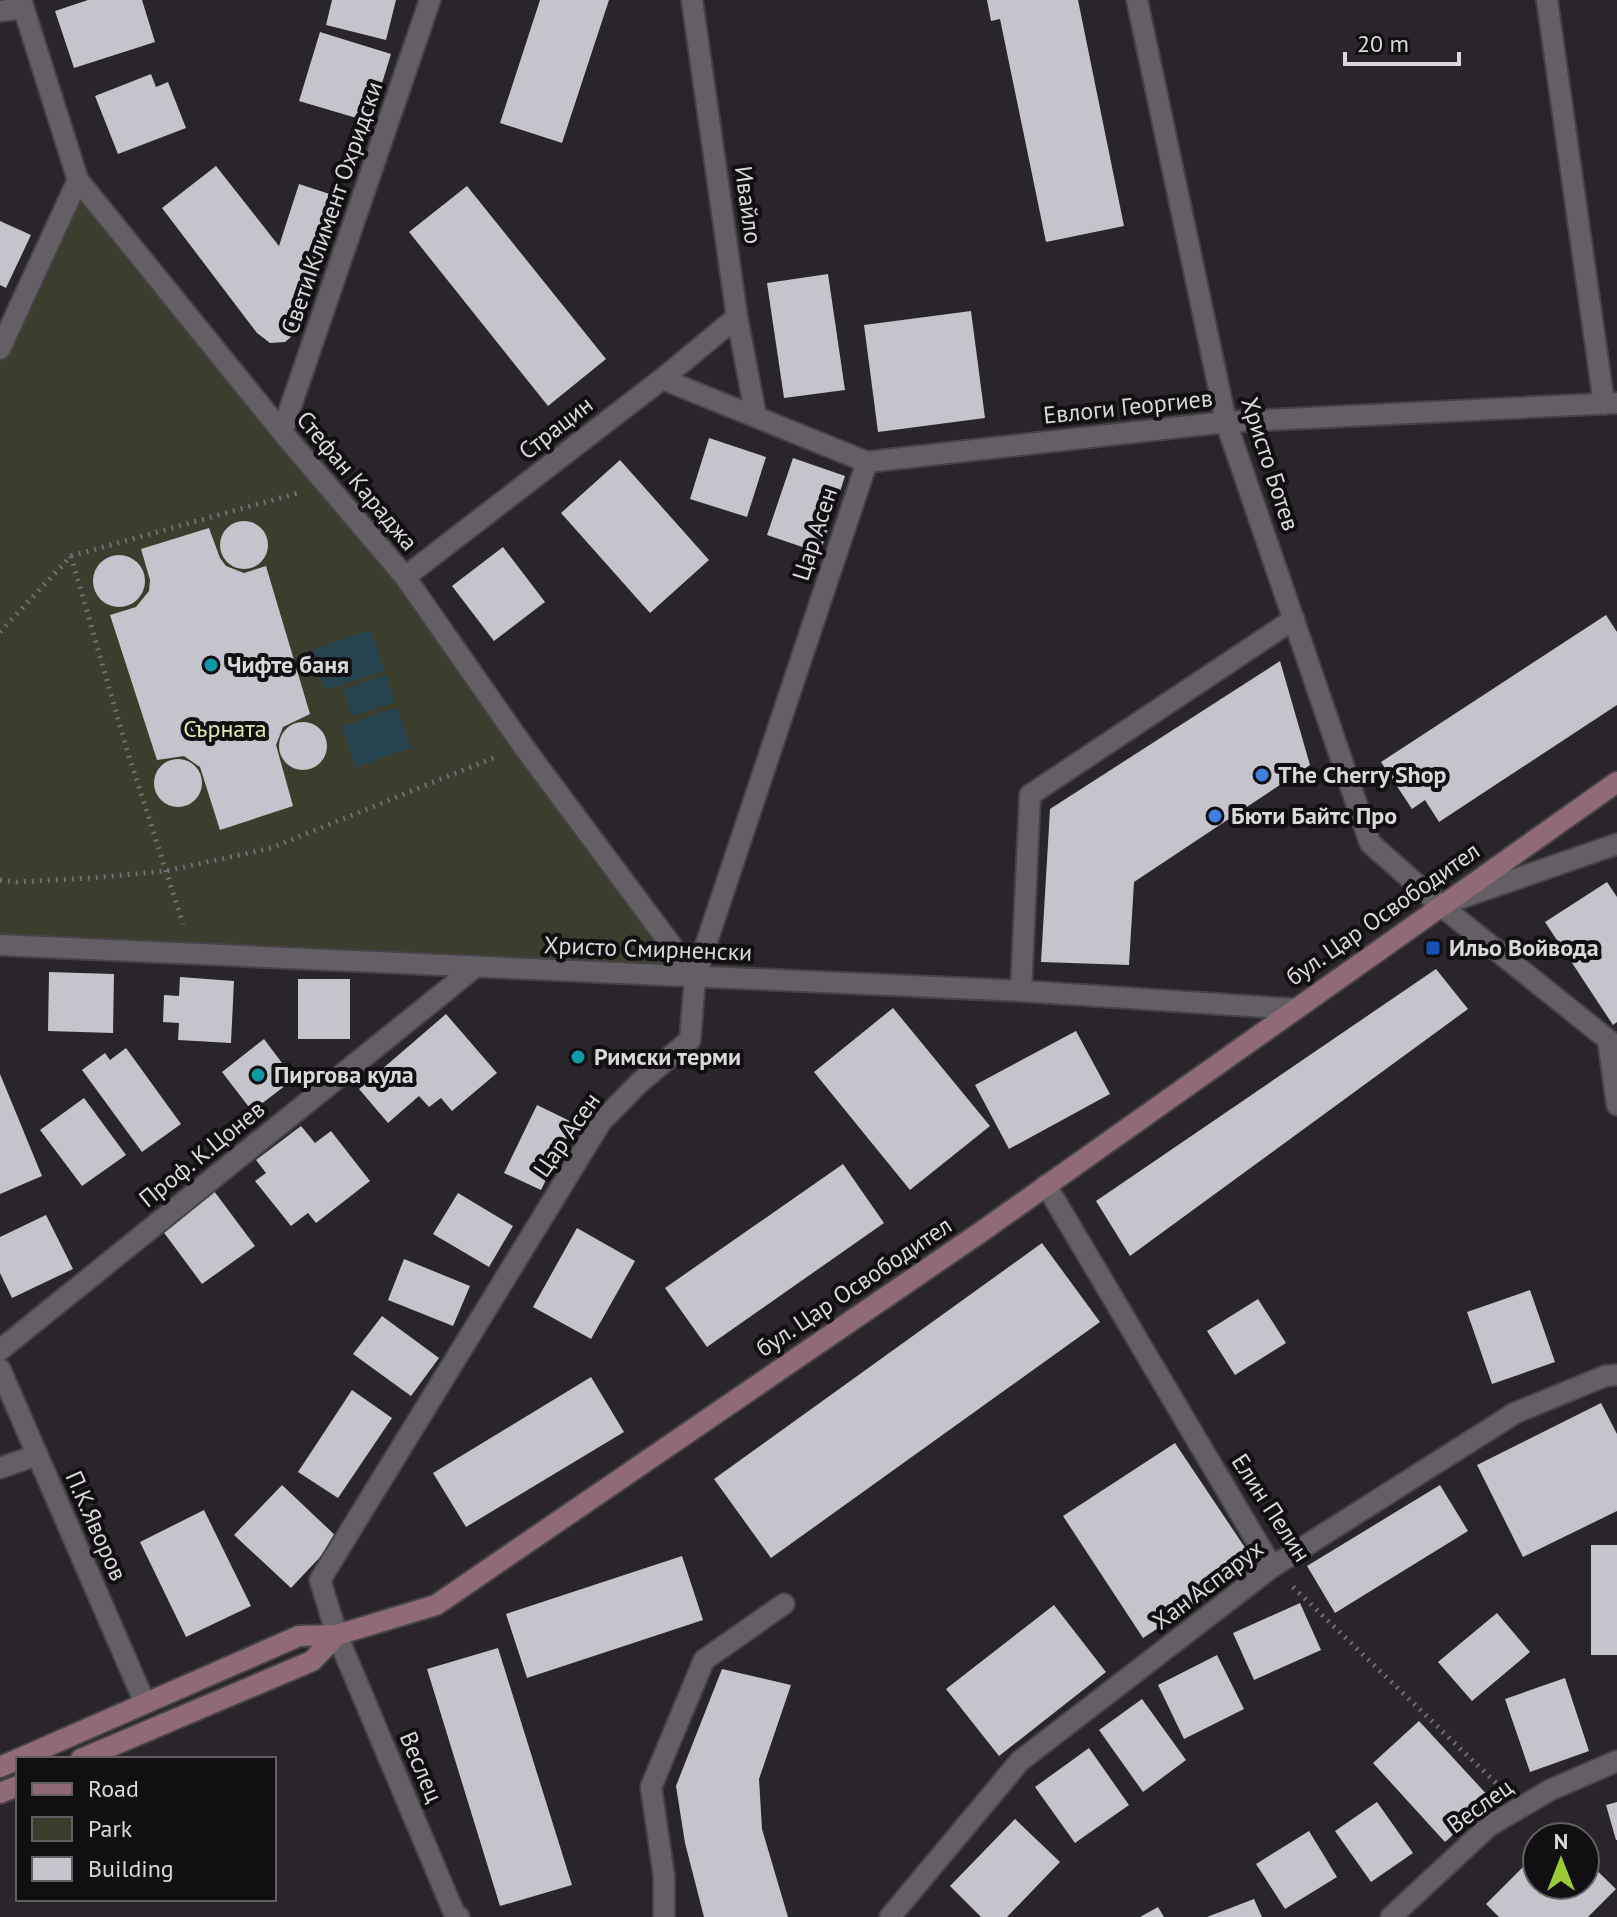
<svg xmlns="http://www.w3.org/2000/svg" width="1617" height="1917" font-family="'PT Sans',sans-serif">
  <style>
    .green { fill: #3b3e2c }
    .water { fill: #264450 }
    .building { fill: #c3c4cc }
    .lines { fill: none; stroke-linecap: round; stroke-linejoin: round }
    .lane-casing { stroke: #464347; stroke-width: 24 }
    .street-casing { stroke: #464347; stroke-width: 24 }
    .secondary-casing { stroke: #464347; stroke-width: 24 }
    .path { stroke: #716d72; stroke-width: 5; stroke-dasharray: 2 6; stroke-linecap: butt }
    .lane { stroke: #635f65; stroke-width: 20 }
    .street { stroke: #635f65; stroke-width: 20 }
    .secondary { stroke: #906b77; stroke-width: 20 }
    .culture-dot { fill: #0f9aa8; stroke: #110f11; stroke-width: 3 }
    .shop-dot { fill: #3f7fe0; stroke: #110f11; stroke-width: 3 }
    .transit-dot { fill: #1a4fb4; stroke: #110f11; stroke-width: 3 }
    .labels { text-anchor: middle; stroke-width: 8; stroke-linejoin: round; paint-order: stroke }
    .street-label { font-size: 24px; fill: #dbd8dc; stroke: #110f11 }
    .poi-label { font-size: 24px; font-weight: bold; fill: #dbd8dc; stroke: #110f11; text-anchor: start }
    .park-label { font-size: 24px; fill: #e0e7b1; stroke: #110f11 }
  </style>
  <rect width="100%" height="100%" fill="#29252a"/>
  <path class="green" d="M78 180 523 746 695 977 0 945V349Z"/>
  <path class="water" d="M371 630 384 671 325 690 312 650Z
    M386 675 395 702 352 716 343 690Z
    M397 707 411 748 356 767 341 727Z"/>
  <path class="building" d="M88 0H142L155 42 74 68 55 11Z
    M332 0H396L386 40 326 25Z
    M540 0H609L562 143 500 123Z
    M987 0H1078L1124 226 1046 242 1000 19 991 21Z
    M320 32 391 54 370 122 299 101Z
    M151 74 156 87 168 82 186 128 118 154 95 96Z
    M216 166 279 246 299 184 342 198 298 331 285 342 270 343 257 333 162 208Z
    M467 186 606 359 548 406 409 232Z
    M0 221 31 235 6 288 0 285Z
    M828 274 845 390 784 398 767 283Z
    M971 311 985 418 878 432 864 325Z
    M709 438 766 457 747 517 690 499Z
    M793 458 845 476 820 553 767 535Z
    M620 460 709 560 650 613 561 513Z
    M220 545a24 24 0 1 1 48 0a24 24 0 1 1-48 0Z
    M209 528 220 558 226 566 244 573 266 566 310 714 283 727 276 745 293 806 220 830 200 767 184 756 157 760 110 615 136 607 149 591 150 580 141 549Z
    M503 547 545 602 494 641 452 586Z
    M93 581a26 26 0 1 1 52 0a26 26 0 1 1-52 0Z
    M1606 615 1617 632V705L1439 822 1425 800 1412 809 1381 762Z
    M1280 661 1310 765 1134 882 1129 965 1041 962 1050 809Z
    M279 746a24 24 0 1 1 48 0a24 24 0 1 1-48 0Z
    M154 783a24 24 0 1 1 48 0a24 24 0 1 1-48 0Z
    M1607 882 1617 897V1022L1613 1025 1545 922Z
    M1436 969 1468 1009 1130 1256 1096 1201Z
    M49 972 114 974 113 1033 48 1031Z
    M180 977 234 981 231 1043 178 1040 179 1023 163 1022 164 995 179 996Z
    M298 979H350V1039H298Z
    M893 1008 990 1126 910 1190 814 1072Z
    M446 1014 497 1073 452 1111 441 1098 429 1107 419 1096 388 1123 359 1089Z
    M1076 1031 1110 1094 1009 1149 975 1085Z
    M264 1039 294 1079 252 1111 222 1072Z
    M126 1048 181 1124 142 1152 82 1070 105 1053 110 1060Z
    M0 1074 42 1176 0 1194Z
    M84 1098 126 1155 82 1186 40 1130Z
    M537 1105 574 1123 541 1190 504 1173Z
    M301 1126 315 1143 331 1131 370 1181 316 1223 308 1213 291 1226 255 1181 266 1173 256 1160Z
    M843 1164 884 1223 707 1347 665 1288Z
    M214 1191 255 1246 202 1284 162 1230Z
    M458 1193 513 1226 489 1267 433 1234Z
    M46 1215 73 1269 12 1298 0 1273V1237Z
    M577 1228 635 1261 591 1339 533 1307Z
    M1042 1243 1100 1322 771 1558 714 1479Z
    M404 1259 470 1286 453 1326 388 1300Z
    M1530 1290 1555 1362 1492 1384 1467 1312Z
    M1258 1299 1286 1343 1235 1375 1207 1331Z
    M382 1316 439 1358 411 1396 353 1354Z
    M591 1377 624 1432 466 1527 433 1473Z
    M352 1390 392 1418 338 1498 298 1472Z
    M1601 1403 1617 1434V1511L1523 1557 1477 1465Z
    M1175 1443 1256 1564 1143 1638 1063 1516Z
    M282 1485 338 1538 291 1588 234 1535Z
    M1440 1485 1468 1531 1335 1613 1307 1566Z
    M204 1510 251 1606 186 1637 140 1542Z
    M1591 1545H1617V1655H1591Z
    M682 1556 703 1620 527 1678 506 1614Z
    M1300 1603 1321 1650 1254 1680 1233 1633Z
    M1054 1605 1106 1672 999 1756 946 1689Z
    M1497 1613 1530 1652 1472 1701 1438 1662Z
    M498 1648 572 1885 500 1906 427 1669Z
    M1217 1655 1244 1709 1184 1739 1158 1685Z
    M722 1669 791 1685 759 1779 762 1829 788 1917H704L685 1843 676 1786Z
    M1565 1678 1589 1751 1530 1772 1505 1699Z
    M1142 1699 1186 1760 1143 1792 1099 1730Z
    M1419 1721 1492 1800 1445 1842 1373 1763Z
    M1089 1748 1129 1805 1075 1843 1035 1787Z
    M1377 1802 1413 1853 1371 1882 1335 1831Z
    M1617 1802V1840H1616L1606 1805Z
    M1015 1819 1060 1862 1007 1917H981L950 1886Z
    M1309 1831 1337 1877 1285 1909 1256 1864Z
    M1537 1853V1885H1585V1859L1616 1889 1588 1917H1499L1486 1904Z
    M1254 1899 1262 1917H1207Z
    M1158 1907 1164 1917H1140Z"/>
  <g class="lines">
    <g class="lane-casing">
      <path id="lane" d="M664 1917V1876L651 1787 704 1660 784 1604"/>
    </g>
    <g class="street-casing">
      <path id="street" d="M21 0 78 180 282 432 405 577 523 746 695 977
        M692 0 737 317 756 417
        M1137 0 1226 422 1370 843 1440 905 1617 1047
        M1547 0 1604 404
        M0 11 23 8
        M0 349 78 180
        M662 379 867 462 1226 422 1617 403
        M282 432 430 0
        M405 577 662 379 737 317
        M1455 900 1617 844
        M0 945 1021 991 1294 1009
        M1021 991 1030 795 1294 619
        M1608 1040 1617 1105
        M1046 1185 1272 1567
        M0 1350 474 968
        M0 1369 145 1703
        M0 1468 37 1455
        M459 1917 455 1915 337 1635 320 1580 601 1122 639 1083 690 1040 695 977 867 462
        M890 1917 1020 1761 1272 1567 1515 1413 1605 1376 1617 1375
        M1391 1917 1489 1826 1550 1790 1617 1761"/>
    </g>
    <g class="secondary-casing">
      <path id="secondary" d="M81 1759 312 1661 337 1635 436 1605 981 1232 1617 782
        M0 1767 299 1636 337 1635
        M0 1793 18 1786"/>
    </g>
    <path class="path" d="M71 556 128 753 183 924
      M0 632 71 556 298 493
      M0 880 16 882 91 878 166 871 271 848 498 756
      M1293 1587 1499 1786"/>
    <use href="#lane" class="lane"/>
    <use href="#street" class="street"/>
    <use href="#secondary" class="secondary"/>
  </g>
  <g class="culture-dot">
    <circle cx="211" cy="665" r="8"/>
    <circle cx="578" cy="1057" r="8"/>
    <circle cx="258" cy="1075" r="8"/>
  </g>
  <g class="shop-dot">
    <circle cx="1262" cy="775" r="8"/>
    <circle cx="1215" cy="816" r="8"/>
  </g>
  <rect class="transit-dot" x="1425" y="940" width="16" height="16" rx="4"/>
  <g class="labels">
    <g class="street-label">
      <text transform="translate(748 205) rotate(82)" y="8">Ивайло</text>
      <text transform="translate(332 208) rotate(-71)" y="8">Свети Климент Охридски</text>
      <text transform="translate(1128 407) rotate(-6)" y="8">Евлоги Георгиев</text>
      <text transform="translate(556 428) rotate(-38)" y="8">Страцин</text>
      <text transform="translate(1270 464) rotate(72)" y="8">Христо Ботев</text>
      <text transform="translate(357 481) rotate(50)" y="8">Стефан Караджа</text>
      <text transform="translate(815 534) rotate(-72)" y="8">Цар Асен</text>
      <text transform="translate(1383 914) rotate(-35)" y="8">бул. Цар Освободител</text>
      <text transform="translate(648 949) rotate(2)" y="8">Христо Смирненски</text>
      <text transform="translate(567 1135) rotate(-55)" y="8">Цар Асен</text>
      <text transform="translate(202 1154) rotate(-39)" y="8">Проф. К.Цонев</text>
      <text transform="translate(854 1287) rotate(-34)" y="8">бул. Цар Освободител</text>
      <text transform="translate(1271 1508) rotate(57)" y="8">Елин Пелин</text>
      <text transform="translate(96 1526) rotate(66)" y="8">П.К.Яворов</text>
      <text transform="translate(1208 1585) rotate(-37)" y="8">Хан Аспарух</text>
      <text transform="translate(421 1767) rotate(67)" y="8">Веслец</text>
      <text transform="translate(1480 1806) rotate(-36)" y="8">Веслец</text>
    </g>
    <g class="poi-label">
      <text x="227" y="673">Чифте баня</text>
      <text x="1278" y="783">The Cherry Shop</text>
      <text x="1231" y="824">Бюти Байтс Про</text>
      <text x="1449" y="956">Ильо Войвода</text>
      <text x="594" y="1065">Римски терми</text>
      <text x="274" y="1083">Пиргова кула</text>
    </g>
    <g class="park-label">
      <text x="225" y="737">Сърната</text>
    </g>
  </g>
  <rect x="16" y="1757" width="260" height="144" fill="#110f11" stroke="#625f62" stroke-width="2"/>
  <rect x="32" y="1783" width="40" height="12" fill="#906b77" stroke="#625f62" stroke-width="2"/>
  <text x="88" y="1797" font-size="24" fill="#dbd8dc">Road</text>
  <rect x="32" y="1817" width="40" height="24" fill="#3b3e2c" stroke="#625f62" stroke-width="2"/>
  <text x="88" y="1837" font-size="24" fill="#dbd8dc">Park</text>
  <rect x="32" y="1857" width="40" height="24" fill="#c3c4cc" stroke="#625f62" stroke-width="2"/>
  <text x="88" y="1877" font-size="24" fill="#dbd8dc">Building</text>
  <g transform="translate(1561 1861)"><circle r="38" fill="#110f11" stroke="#625f62" stroke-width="2"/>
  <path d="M0-6L14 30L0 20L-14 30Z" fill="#9acb35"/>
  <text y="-12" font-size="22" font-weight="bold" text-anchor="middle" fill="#dbd8dc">N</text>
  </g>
  <path d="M1345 52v12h114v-12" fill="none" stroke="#dbd8dc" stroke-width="4"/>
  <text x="1357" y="52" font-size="24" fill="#dbd8dc" stroke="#110f11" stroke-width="6" paint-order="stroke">20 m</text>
</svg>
